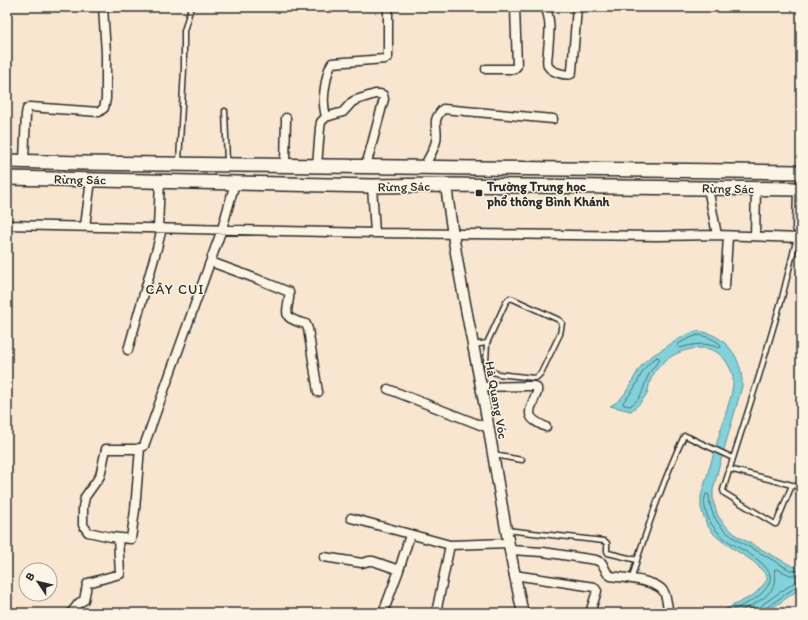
<svg xmlns="http://www.w3.org/2000/svg" width="808" height="620" font-family="Itim,sans-serif">
  <style>
    .water { fill: #81d2da; stroke: #5f8f94 }
    .lines { fill: none; stroke-linecap: round; stroke-linejoin: round }
    .shore { stroke: #4d6e71; stroke-width: 1 }
    .service-casing { stroke: #2b2b2b; stroke-width: 7 }
    .minor-casing { stroke: #2b2b2b; stroke-width: 11 }
    .tertiary-casing { stroke: #2b2b2b; stroke-width: 13 }
    .primary-casing { stroke: #2b2b2b; stroke-width: 16 }
    .service { stroke: #fcf5e5; stroke-width: 4 }
    .minor { stroke: #fcf5e5; stroke-width: 8 }
    .tertiary { stroke: #fcf5e5; stroke-width: 10 }
    .primary { stroke: #fcf5e5; stroke-width: 13 }
    .poi-dot { fill: #2b2b2b; stroke: #fcf5e5; stroke-width: 1.5 }
    .labels { text-anchor: middle; stroke-width: 3; stroke-linejoin: round; paint-order: stroke }
    .street-label { font-size: 13px; fill: #2b2b2b; stroke: #fcf5e5 }
    .poi-label { font-size: 13px; font-weight: bold; fill: #2b2b2b; stroke: #fcf5e5; text-anchor: start }
    .neighbourhood-label { font-size: 14px; letter-spacing: 1px; fill: #2b2b2b; stroke: #fcf5e5 }
  </style>
  <rect width="100%" height="100%" fill="#f8e6d0"/>
  <filter id="ink" filterUnits="userSpaceOnUse"><feTurbulence type="fractalNoise" baseFrequency=".025" numOctaves="2"/><feDisplacementMap in="SourceGraphic" scale="8" xChannelSelector="R" yChannelSelector="G"/><feConvolveMatrix kernelMatrix="1 2 1 2 8 2 1 2 1" color-interpolation-filters="sRGB"/></filter>
  <g filter="url(#ink)">
    <path class="water" d="M698 331C725 334 743 358 742 385 742 389 740 393 739 397L718 470 713 490V501L718 516 723 523 737 536 792 566 797 567 801 565V588L765 613H718L752 596 759 590 767 580V576L760 568 754 562 723 542 714 534 707 525 704 517 701 508V496L731 396C734 380 735 375 726 361 719 352 712 348 700 348 680 349 660 359 651 379 649 383 649 388 647 393 643 401 637 406 631 411L610 406C628 398 631 379 642 365 648 357 657 353 665 348 675 341 686 334 698 331Z"/>
    <g class="lines">
      <path class="shore" d="M698 335C707 336 713 339 720 344L721 347 719 348C706 342 693 344 680 348L678 347V344C684 341 691 337 698 335Z
        M657 357 659 358 660 360C655 365 651 370 648 376 642 389 644 397 630 406L624 405 623 402C627 398 632 392 635 387 642 374 643 366 657 357Z
        M727 613C738 607 752 602 761 594 766 589 772 582 770 575 766 560 737 548 725 539 718 533 712 526 708 518 705 510 703 501 706 494H708L709 495C710 526 733 539 757 551 768 557 779 564 790 570L797 571 801 570
        M737 613C752 605 783 593 774 570L775 569H777L790 575H801
        M759 613 760 608 763 604 795 582 801 580
        M764 613V610L766 608 797 586 801 585"/>
      <g class="service-casing">
        <path id="service" d="M225 111 227 162
          M179 161 184 69V31L191 7
          M510 298 513 299 559 320 562 323 560 334 541 373 537 377 534 378 498 374 493 372 487 367 486 362 487 343 506 302Z
          M473 345 487 343
          M494 455 522 460
          M729 469 792 485 776 524H775L724 493 723 490 759 376 782 298 797 237V228
          M792 485 801 487
          M506 530 604 541 607 543V551L608 553 637 560C651 518 665 476 684 436H686L733 458
          M632 578 637 560"/>
      </g>
      <g class="minor-casing">
        <path id="minor" d="M545 7C552 21 549 36 548 51 548 55 546 62 548 66 551 72 566 76 571 74L572 71 577 7
          M486 69H514L517 66 515 7
          M326 117C325 112 324 108 324 104 323 95 327 70 332 63L385 59 388 57V7
          M24 161 26 114 27 109 30 107 99 112 104 108 106 99V53L103 7
          M285 165 286 118
          M317 166 320 128 321 122 326 117 343 112 352 102 356 100 375 94H380L383 95 384 99 366 166
          M424 167C428 159 434 150 436 141 439 125 430 123 443 109L553 119
          M372 186 375 233
          M708 188 717 235
          M7 225 375 233 657 236 717 235 801 238
          M85 226 91 180
          M158 228 160 181
          M797 228 798 189
          M755 236 756 189
          M211 262 257 279 289 292C291 300 283 313 290 318 295 321 301 323 306 324L308 329 318 392
          M725 286 728 236
          M128 350 157 248 162 228
          M481 387 528 386H534L537 388C538 392 537 393 535 397 527 415 527 418 546 427
          M388 389 488 428
          M140 448 135 510 131 539 111 537 88 532 83 525V507L85 497 100 476 106 449H136L140 448 144 446 222 229 235 183
          M351 518 450 545 508 543
          M510 550 543 552 596 560 602 563 607 573 611 576C624 578 657 580 664 592 667 598 667 606 669 613
          M324 557 362 563 369 561H373L399 570
          M514 575 594 587 597 591 590 613
          M71 613 79 603 84 600 87 585 88 583 109 577 120 574 118 538
          M383 613 399 570 410 535
          M436 613 450 545"/>
      </g>
      <g class="tertiary-casing">
        <path id="tertiary" d="M446 185C455 259 471 333 485 407 497 475 507 545 523 613"/>
      </g>
      <g class="primary-casing">
        <path id="primary" d="M7 161 82 163 801 172
          M7 178 372 186 446 185 801 189"/>
      </g>
      <use href="#service" class="service"/>
      <use href="#minor" class="minor"/>
      <use href="#tertiary" class="tertiary"/>
      <use href="#primary" class="primary"/>
    </g>
  </g>
  <rect class="poi-dot" x="475" y="189" width="8" height="8" rx="2"/>
  <g class="labels">
    <g class="street-label">
      <text transform="translate(80 179) rotate(1)" y="5">Rừng Sác</text>
      <text transform="translate(404 186) rotate(-1)" y="5">Rừng Sác</text>
      <text transform="translate(728 188) rotate(1)" y="5">Rừng Sác</text>
      <text transform="translate(497 400) rotate(80)" y="5">Hà Quang Vóc</text>
    </g>
    <g class="poi-label">
      <text x="487" y="191">Trường Trung học<tspan x="487" dy="15">phổ thông Bình Khánh</tspan></text>
    </g>
    <g class="neighbourhood-label">
      <text x="175" y="294">CÂY CUI</text>
    </g>
  </g>
  <rect width="808" height="620" fill="none" stroke="#fcf5e5" stroke-width="24"/>
  <rect x="12" y="12" width="784" height="596" fill="none" stroke="#2b2b2b" stroke-width="1.5" filter="url(#ink)"/>
  <g transform="translate(38 582) rotate(305)"><circle r="19" fill="#fcf5e5" stroke="#a8a49b"/>
  <path d="M0-3L7 15L0 10L-7 15Z" fill="#2b2b2b"/>
  <text y="-6" font-size="11" font-weight="bold" text-anchor="middle" fill="#2b2b2b">B</text>
  </g>
</svg>
